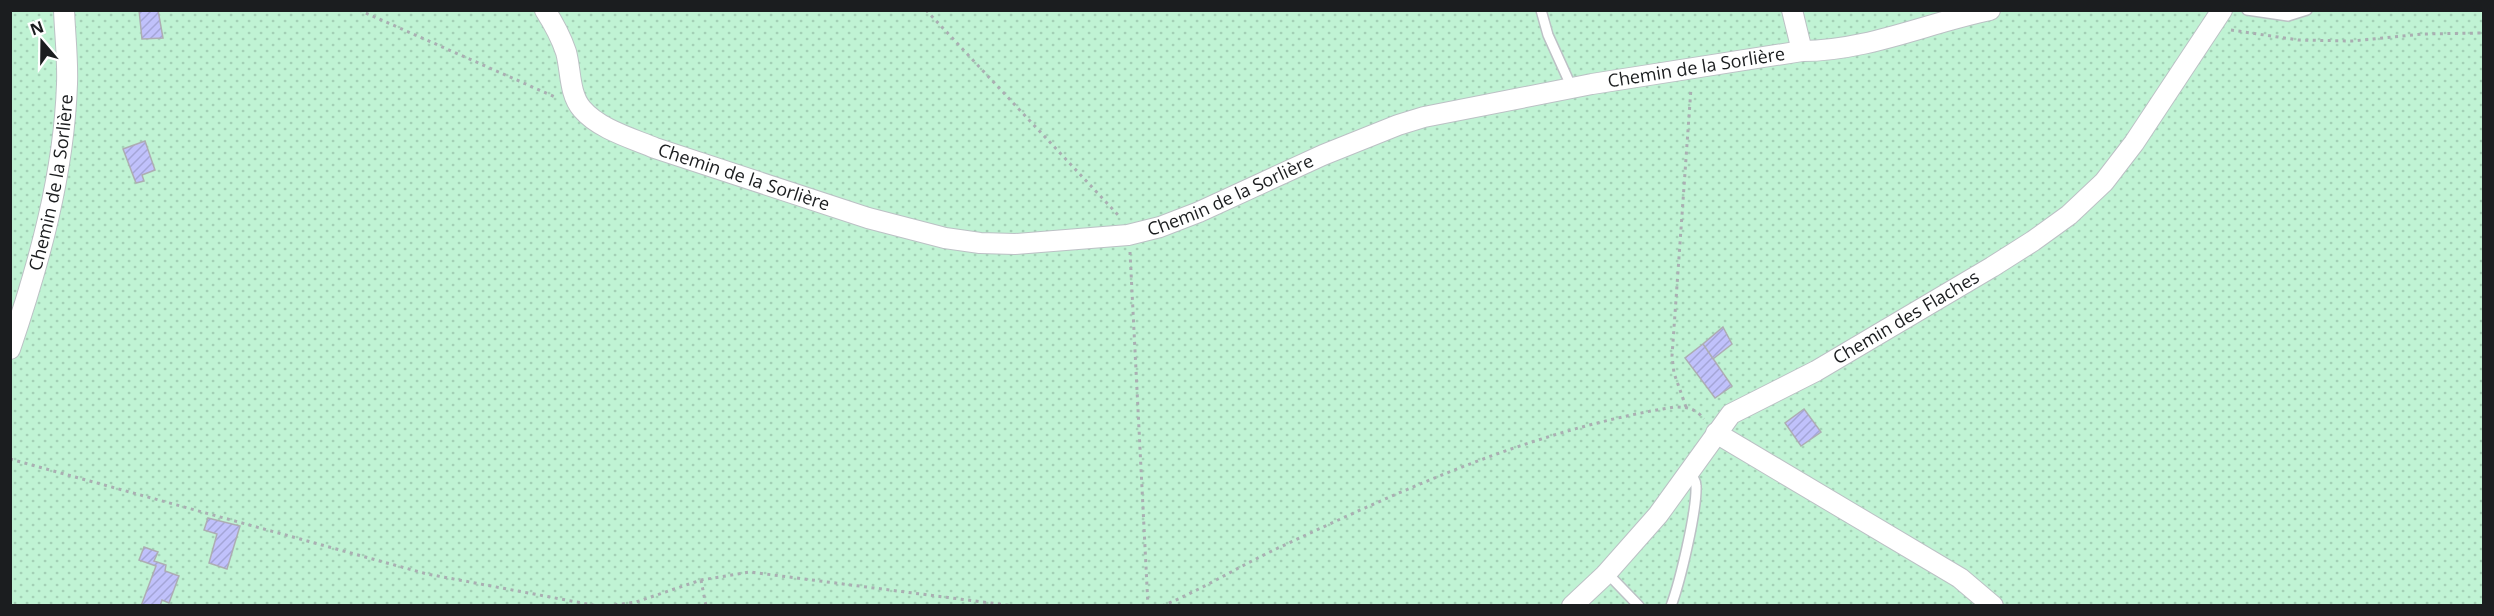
<svg xmlns="http://www.w3.org/2000/svg" width="2494" height="616" font-family="'Open Sans',sans-serif">
  <style>
    .grass { fill: url(#grass-dots) }
    .building { fill: url(#building-hatch); stroke: #adadb3; stroke-width: 1.5 }
    .lines { fill: none; stroke-linecap: round; stroke-linejoin: round }
    .lane-casing { stroke: #bcc1c5; stroke-width: 12 }
    .street-casing { stroke: #bcc1c5; stroke-width: 22 }
    .path { stroke: #aaaeb2; stroke-width: 3; stroke-dasharray: 3 4.5; stroke-linecap: butt }
    .lane { stroke: #fff; stroke-width: 9 }
    .street { stroke: #fff; stroke-width: 20 }
    .labels { text-anchor: middle; stroke-width: 5; stroke-linejoin: round; paint-order: stroke }
    .street-label { font-size: 18px; fill: #1b1d1f; stroke: #fff }
  </style>
  <defs>
    <pattern id="grass-dots" width="8" height="8" patternUnits="userSpaceOnUse" patternTransform="scale(1.5)"><rect width="8" height="8" fill="#c0f3d4"/><path d="M2 2h.1M6 6h.1" fill="none" stroke="#a4d0b6" stroke-width="1.8" stroke-linecap="round"/></pattern>
    <pattern id="building-hatch" width="6" height="6" patternUnits="userSpaceOnUse" patternTransform="scale(1.5)"><rect width="6" height="6" fill="#c0c1fb"/><path d="M-1 1l2-2M0 6l6-6M5 7l2-2" fill="none" stroke="#a4a5d7"/></pattern>
  </defs>
  <rect width="100%" height="100%" fill="#f1f6fb"/>
  <path class="grass" d="M11 11H2483V605H11Z"/>
  <path class="building" d="M139 10H158L163 38 142 39Z
    M145 141 155 170 142 175 144 181 136 183 123 149Z
    M1723 327 1732 344 1713 359 1703 344Z
    M1703 344 1732 386 1715 398 1685 358Z
    M1804 409 1821 432 1801 446 1785 423Z
    M208 518 240 526 227 569 209 563 217 534 204 530Z
    M144 547 158 552 154 561 166 565 165 571 179 576 169 603 162 600 160 606H141L156 566 139 560Z"/>
  <g class="lines">
    <g class="lane-casing">
      <path id="lane" d="M1541 10 1548 35 1572 88
        M2247 10 2288 16 2307 10
        M1607 573 1639 606
        M1671 606C1680 582 1697 511 1696 486 1696 480 1693 478 1689 474"/>
    </g>
    <g class="street-casing">
      <g id="street">
        <path id="s1" d="M545 10C554 24 561 37 566 52 571 70 569 94 582 109 599 129 631 138 655 148L868 218 945 238 980 243 1015 244 1128 235 1160 227 1199 212 1323 155 1398 125 1424 117 1592 84 1802 51C1867 51 1927 23 1990 10"/>
        <path d="M1792 10 1802 51"/>
        <path id="s2" d="M10 349C39 264 64 174 67 84 68 60 65 35 64 10"/>
        <path d="M1716 433 1960 578 1993 606"/>
        <path id="s3" d="M1572 606 1605 575 1658 515 1731 414 1816 371 1992 267 2033 241 2069 215 2104 182 2134 143 2222 10"/>
      </g>
    </g>
    <path class="path" d="M359 10 555 97
      M926 10 1120 217
      M2231 30 2298 40 2352 41 2422 34 2484 33
      M1130 252 1148 606
      M1686 407 1674 373 1672 356 1691 88
      M10 459 427 574 598 606
      M701 580 706 606
      M607 606 636 602 701 580 750 572 1014 606
      M1162 606C1201 590 1238 567 1276 549 1406 488 1532 430 1674 407 1687 407 1695 408 1704 419"/>
    <use href="#lane" class="lane"/>
    <use href="#street" class="street"/>
  </g>
  <g class="labels">
    <g class="street-label">
      <text dy="6" stroke="none"><textPath href="#s1" startOffset="1274">Chemin de la Sorlière</textPath></text>
      <text dy="6" stroke="none"><textPath href="#s1" startOffset="284">Chemin de la Sorlière</textPath></text>
      <text dy="6" stroke="none"><textPath href="#s2" startOffset="172">Chemin de la Sorlière</textPath></text>
      <text dy="6" stroke="none"><textPath href="#s1" startOffset="788">Chemin de la Sorlière</textPath></text>
      <text dy="6" stroke="none"><textPath href="#s3" startOffset="450">Chemin des Flaches</textPath></text>
    </g>
  </g>
  <rect width="2494" height="616" fill="none" stroke="#1b1d1f" stroke-width="24"/>
  <g transform="translate(42 42) rotate(340)" stroke="#ffffff" stroke-width="4.5" paint-order="stroke">
  <path d="M0-4.5L10 22L0 15L-10 22Z" fill="#1b1d1f"/>
  <text y="-9" font-size="16" font-weight="bold" text-anchor="middle" fill="#1b1d1f">N</text>
  </g>
</svg>
